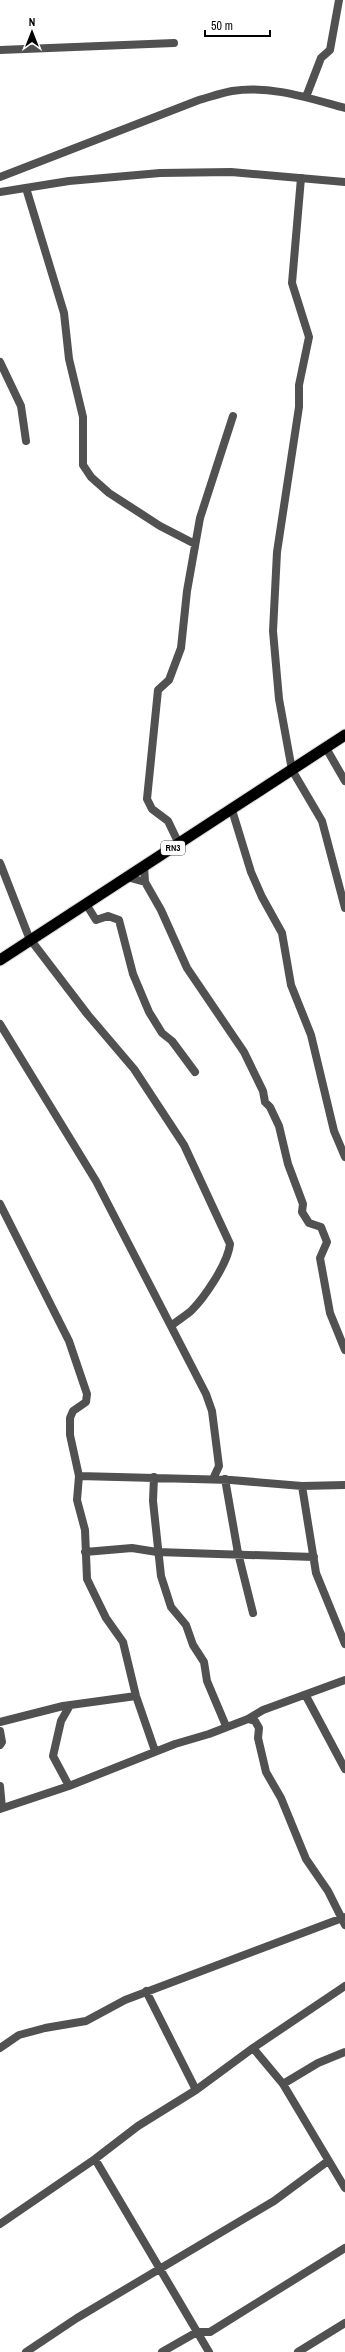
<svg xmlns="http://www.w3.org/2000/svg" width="345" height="2352" font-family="'Archivo Narrow',sans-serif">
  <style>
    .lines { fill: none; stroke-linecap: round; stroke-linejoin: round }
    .trunk-casing { stroke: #dbdbdb; stroke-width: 13 }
    .minor { stroke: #515151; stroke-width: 8 }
    .tertiary { stroke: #515151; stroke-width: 8 }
    .trunk { stroke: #000; stroke-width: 11 }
    .labels { text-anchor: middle; stroke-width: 3; stroke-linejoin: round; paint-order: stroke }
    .shield { fill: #fff; stroke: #4c4c4c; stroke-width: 1 }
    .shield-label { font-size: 9px; font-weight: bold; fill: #000 }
  </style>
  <rect width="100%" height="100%" fill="#fff"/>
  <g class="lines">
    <g class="trunk-casing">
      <path id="trunk" d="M0 960 345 735"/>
    </g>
    <path class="minor" d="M0 50 174 43
      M306 97 321 58 330 50 339 0
      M0 177 199 100C210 97 221 93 232 91 271 85 308 98 345 108
      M301 178 292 283 309 337 299 385V407L277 552 273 631 279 699 292 770 322 821 345 908
      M26 188 64 313 69 359 83 417V465L91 477 109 493 160 526 195 544
      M0 362 21 406 26 441
      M326 748 345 781
      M232 810 251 872 262 897 282 933 291 985 311 1035 334 1131 345 1157
      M179 844 168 821 152 809 147 799 158 690 169 680 181 648 187 591 200 518 233 416
      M0 863 30 940
      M144 866 145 882 161 910 187 968 244 1052 263 1091 265 1102 270 1107 279 1126 288 1164 303 1204 302 1212 309 1223 321 1227 327 1242 320 1258 330 1313 345 1350
      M127 877 145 882
      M86 904 96 920 108 916 119 920 133 974 149 1012 162 1033 172 1041 195 1072
      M30 939 88 1015 134 1069 184 1145 230 1244C228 1263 205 1297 191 1311 185 1316 177 1321 171 1326
      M0 1024 96 1181 206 1394 212 1411 219 1466 213 1479
      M0 1204 69 1341 87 1394 86 1402 73 1411 70 1418V1435L79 1476 77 1500 85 1530 87 1579 106 1618 123 1642 136 1696 155 1751
      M79 1476 231 1480 302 1486 345 1485
      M154 1477 153 1501 161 1576 171 1607 186 1625 193 1645 204 1662 207 1681 226 1726
      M225 1479 238 1553 253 1613
      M302 1486 316 1573 345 1644
      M85 1552 132 1548 157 1552 314 1557
      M306 1696 345 1769
      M69 1707 61 1721 53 1756 69 1786
      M248 1719 263 1710 345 1680
      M0 1722 63 1706 136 1696
      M0 1731 2 1742 0 1745
      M0 1786 2 1808
      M0 1809 69 1786 175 1744 209 1734 248 1719 255 1721 259 1728 258 1738 266 1772 281 1798 306 1859 328 1891 345 1925
      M146 1991 196 2090
      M0 2048 19 2035 45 2028 86 2021 125 2000 345 1917
      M253 2048 283 2084 345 2188
      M283 2084 318 2063 345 2052
      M95 2159 209 2352
      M0 2224 95 2159 138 2126 196 2090 253 2048 345 1986
      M26 2352 77 2318 274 2201 328 2161
      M162 2352 197 2332H210L345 2248
      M298 2352 345 2323"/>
    <path class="tertiary" d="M0 192 69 181 160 173 231 172 345 182"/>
    <use href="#trunk" class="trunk"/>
  </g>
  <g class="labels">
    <rect class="shield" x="161" y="841" width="24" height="14" rx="3"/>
    <g class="shield-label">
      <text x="173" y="851">RN3</text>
    </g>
  </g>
  <g transform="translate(32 32)" stroke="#ffffff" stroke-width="3" paint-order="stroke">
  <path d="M0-3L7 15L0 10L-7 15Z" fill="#000000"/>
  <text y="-6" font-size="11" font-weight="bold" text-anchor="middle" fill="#000000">N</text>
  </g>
  <path d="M205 30v6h65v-6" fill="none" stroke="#000000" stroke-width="2"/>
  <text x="211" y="30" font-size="12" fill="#000000" stroke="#ffffff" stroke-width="3" paint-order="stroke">50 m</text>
</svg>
